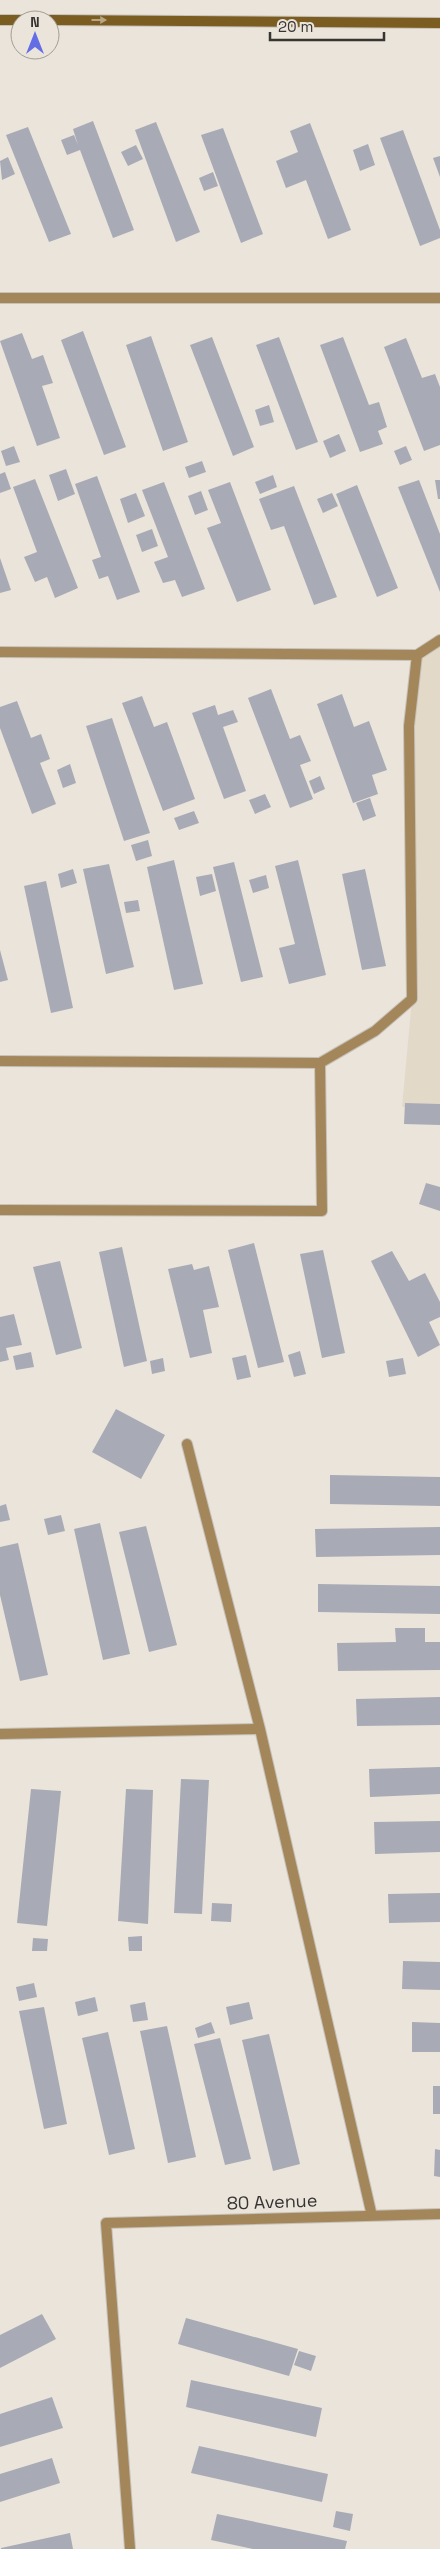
<svg xmlns="http://www.w3.org/2000/svg" width="440" height="2549" font-family="'Space Grotesk',sans-serif">
  <style>
    .built { fill: #e3d9c9 }
    .building { fill: #a8abb5 }
    .lines { fill: none; stroke-linecap: round; stroke-linejoin: round }
    .minor-casing { stroke: #c6c1b9; stroke-width: 12 }
    .secondary-casing { stroke: #c6c1b9; stroke-width: 12 }
    .minor { stroke: #a3875a; stroke-width: 10 }
    .secondary { stroke: #7b5c21; stroke-width: 10 }
    .oneway { fill: #b8a787 }
    .labels { text-anchor: middle; stroke-width: 5; stroke-linejoin: round; paint-order: stroke }
    .street-label { font-size: 18px; fill: #373431; stroke: #eae4db }
  </style>
  <rect width="100%" height="100%" fill="#eae4db"/>
  <path class="built" d="M440 640V1107H402L412 999 409 726 417 655Z"/>
  <path class="building" d="M93 121 134 230 113 238 80 150 67 155 61 140 74 135 78 145 73 129Z
    M156 122 200 232 176 242 135 130Z
    M310 123 351 230 328 239 306 180 286 188 276 161 298 152 290 131Z
    M28 127 71 234 49 242 6 135Z
    M223 128 263 234 241 243 201 135Z
    M403 130 440 230V238L420 246 380 138Z
    M368 144 375 165 360 171 353 150Z
    M136 145 143 159 128 166 121 152Z
    M440 156V177L433 158Z
    M8 157 15 174 2 180 0 161Z
    M213 172 218 186 204 191 199 178Z
    M83 331 126 447 104 455 61 340Z
    M22 333 32 359 43 355 53 383 42 386 60 438 37 446 0 341Z
    M151 336 188 442 163 451 126 345Z
    M212 337 254 447 233 456 190 345Z
    M279 337 318 442 296 450 256 345Z
    M343 337 369 405 379 402 387 427 378 431 383 444 360 452 320 345Z
    M406 338 422 378 435 374 440 387V445L424 451 384 347Z
    M269 405 274 422 260 426 255 410Z
    M339 434 346 451 330 458 323 441Z
    M14 446 20 462 6 466 1 451Z
    M406 446 412 460 400 465 394 451Z
    M202 461 206 472 189 478 185 467Z
    M66 469 75 494 58 501 49 475Z
    M5 472 11 489 0 493V474Z
    M273 475 277 487 260 494 255 482Z
    M97 476 140 592 117 600 108 576 99 579 92 560 101 557 75 484Z
    M35 479 78 588 55 598 47 577 35 582 24 557 37 552 13 487Z
    M419 480 440 534V592L398 487Z
    M435 480H440V499H438Z
    M164 482 205 589 182 597 175 580 163 583 154 562 168 557 142 490Z
    M230 482 271 590 237 602 207 528 221 523 208 490Z
    M357 485 398 588 377 597 336 494Z
    M294 486 337 597 314 605 284 526 271 530 259 499Z
    M201 491 208 510 195 515 188 496Z
    M136 493 145 516 128 523 120 499Z
    M332 493 338 506 323 513 317 499Z
    M152 529 158 546 142 552 136 535Z
    M0 558 11 590 0 593Z
    M271 689 290 739 300 735 311 761 300 765 313 799 290 808 248 698Z
    M342 694 354 727 369 721 387 770 372 775 378 794 353 803 317 704Z
    M142 696 154 727 167 722 195 799 163 811 122 703Z
    M17 701 31 738 41 734 50 759 40 763 56 804 32 814 0 728V707Z
    M215 705 218 715 233 710 238 722 223 727 246 791 224 799 192 713Z
    M112 718 150 833 124 841 86 726Z
    M70 764 76 783 63 788 57 770Z
    M320 776 325 789 314 794 309 781Z
    M265 794 271 807 255 814 249 800Z
    M370 798 376 816 363 821 356 803Z
    M194 811 199 823 179 830 174 818Z
    M148 840 152 856 136 861 131 845Z
    M174 860 203 984 174 990 147 867Z
    M298 860 326 975 289 984 279 948 295 944 275 866Z
    M234 862 263 977 241 982 213 867Z
    M109 864 134 967 106 974 83 869Z
    M73 869 77 883 61 888 58 874Z
    M365 869 386 966 362 970 342 874Z
    M212 874 216 891 200 896 196 877Z
    M266 875 269 888 253 893 249 880Z
    M46 881 73 1008 51 1013 24 886Z
    M138 900 140 911 126 913 124 902Z
    M0 950 8 980 0 982Z
    M405 1103 440 1104V1125L404 1124Z
    M426 1183 440 1187V1211L419 1204Z
    M254 1243 284 1362 258 1368 228 1250Z
    M122 1247 147 1361 124 1367 99 1252Z
    M323 1250 345 1353 322 1358 300 1254Z
    M392 1251 409 1281 425 1273 440 1302V1317L429 1322 440 1345 418 1357 371 1261Z
    M60 1261 82 1348 56 1355 33 1267Z
    M192 1264 194 1270 209 1266 219 1307 203 1310 212 1353 190 1358 168 1269Z
    M14 1314 22 1345 6 1348 9 1360 0 1362V1317Z
    M300 1351 306 1374 294 1377 288 1355Z
    M31 1352 34 1367 16 1370 13 1356Z
    M246 1355 251 1377 237 1380 232 1358Z
    M163 1358 165 1371 152 1374 150 1361Z
    M403 1358 406 1374 389 1377 386 1361Z
    M116 1409 165 1435 141 1479 92 1452Z
    M330 1475 440 1477V1506L330 1504Z
    M6 1504 10 1520 0 1522V1506Z
    M61 1515 65 1531 48 1535 44 1519Z
    M100 1523 130 1654 103 1660 74 1529Z
    M146 1526 177 1645 149 1652 119 1532Z
    M440 1527V1555L316 1557 315 1529Z
    M18 1543 48 1675 20 1681 0 1595V1547Z
    M318 1584 440 1586V1614L318 1612Z
    M395 1628H425V1642H440V1670L338 1671 337 1643 396 1642Z
    M440 1697V1725L357 1726 356 1699Z
    M440 1767V1794L370 1797 369 1769Z
    M181 1779 209 1780 202 1914 174 1913Z
    M31 1789 61 1791 47 1926 17 1923Z
    M126 1789 153 1790 148 1924 118 1921Z
    M440 1821V1852L375 1854 374 1822Z
    M440 1893V1922L389 1923 388 1894Z
    M212 1903 232 1904 231 1922 211 1921Z
    M142 1936V1951H129L128 1937Z
    M33 1938 48 1939 47 1951H32Z
    M403 1961 440 1962V1990L402 1989Z
    M34 1983 37 1997 19 2001 16 1987Z
    M95 1997 98 2011 78 2016 75 2002Z
    M145 2002 148 2020 133 2022 130 2005Z
    M249 2002 253 2019 230 2025 226 2007Z
    M44 2007 67 2124 44 2129 19 2011Z
    M211 2022 215 2033 198 2038 195 2028Z
    M412 2022 440 2023V2052H412Z
    M167 2026 196 2157 168 2163 140 2031Z
    M108 2032 135 2149 109 2155 82 2038Z
    M269 2034 300 2164 273 2171 242 2040Z
    M220 2038 251 2159 225 2165 194 2044Z
    M433 2086H440V2114H433Z
    M435 2149 440 2150V2177L434 2176Z
    M42 2314 56 2339 0 2368V2335Z
    M186 2318 298 2349 289 2376 178 2344Z
    M299 2351 316 2356 311 2371 294 2365Z
    M191 2380 322 2408 316 2437 186 2407Z
    M52 2397 63 2428 0 2447V2414Z
    M199 2446 328 2474 322 2502 191 2473Z
    M52 2458 60 2483 0 2502V2474Z
    M336 2511 353 2514 350 2531 333 2527Z
    M217 2514 347 2541 345 2549H253L211 2540Z
    M70 2533 73 2549H1V2548Z"/>
  <g class="lines">
    <g class="minor-casing">
      <path id="minor" d="M0 298H440
        M0 652 417 655 440 640
        M0 1061 320 1063 375 1031 412 999 409 726 417 655
        M0 1210 322 1211 320 1063
        M187 1444 260 1729 372 2216
        M0 1734 260 1729
        M130 2549 106 2223 440 2214"/>
    </g>
    <g class="secondary-casing">
      <path id="secondary" d="M0 20H42
        M50 20 440 23"/>
    </g>
    <use href="#minor" class="minor"/>
    <use href="#secondary" class="secondary"/>
  </g>
  <defs><path id="oneway-solid" d="M-6-.8H1V-3.2L6.5 0L1 3.2V.8H-6Z" transform="scale(1.25)"/></defs>
  <use class="oneway" href="#oneway-solid" transform="translate(99 20)"/>
  <g class="labels">
    <g class="street-label">
      <text transform="translate(272 2202) rotate(-2)" y="6">80 Avenue</text>
    </g>
  </g>
  <g transform="translate(35 35)"><circle r="24" fill="#eae4db" stroke="#a29e97"/>
  <path d="M0-4L9 19L0 12L-9 19Z" fill="#636ee6"/>
  <text y="-8" font-size="14" font-weight="bold" text-anchor="middle" fill="#373431">N</text>
  </g>
  <path d="M270 32v8h114v-8" fill="none" stroke="#373431" stroke-width="2.5"/>
  <text x="278" y="32" font-size="15" fill="#373431" stroke="#eae4db" stroke-width="4" paint-order="stroke">20 m</text>
</svg>
